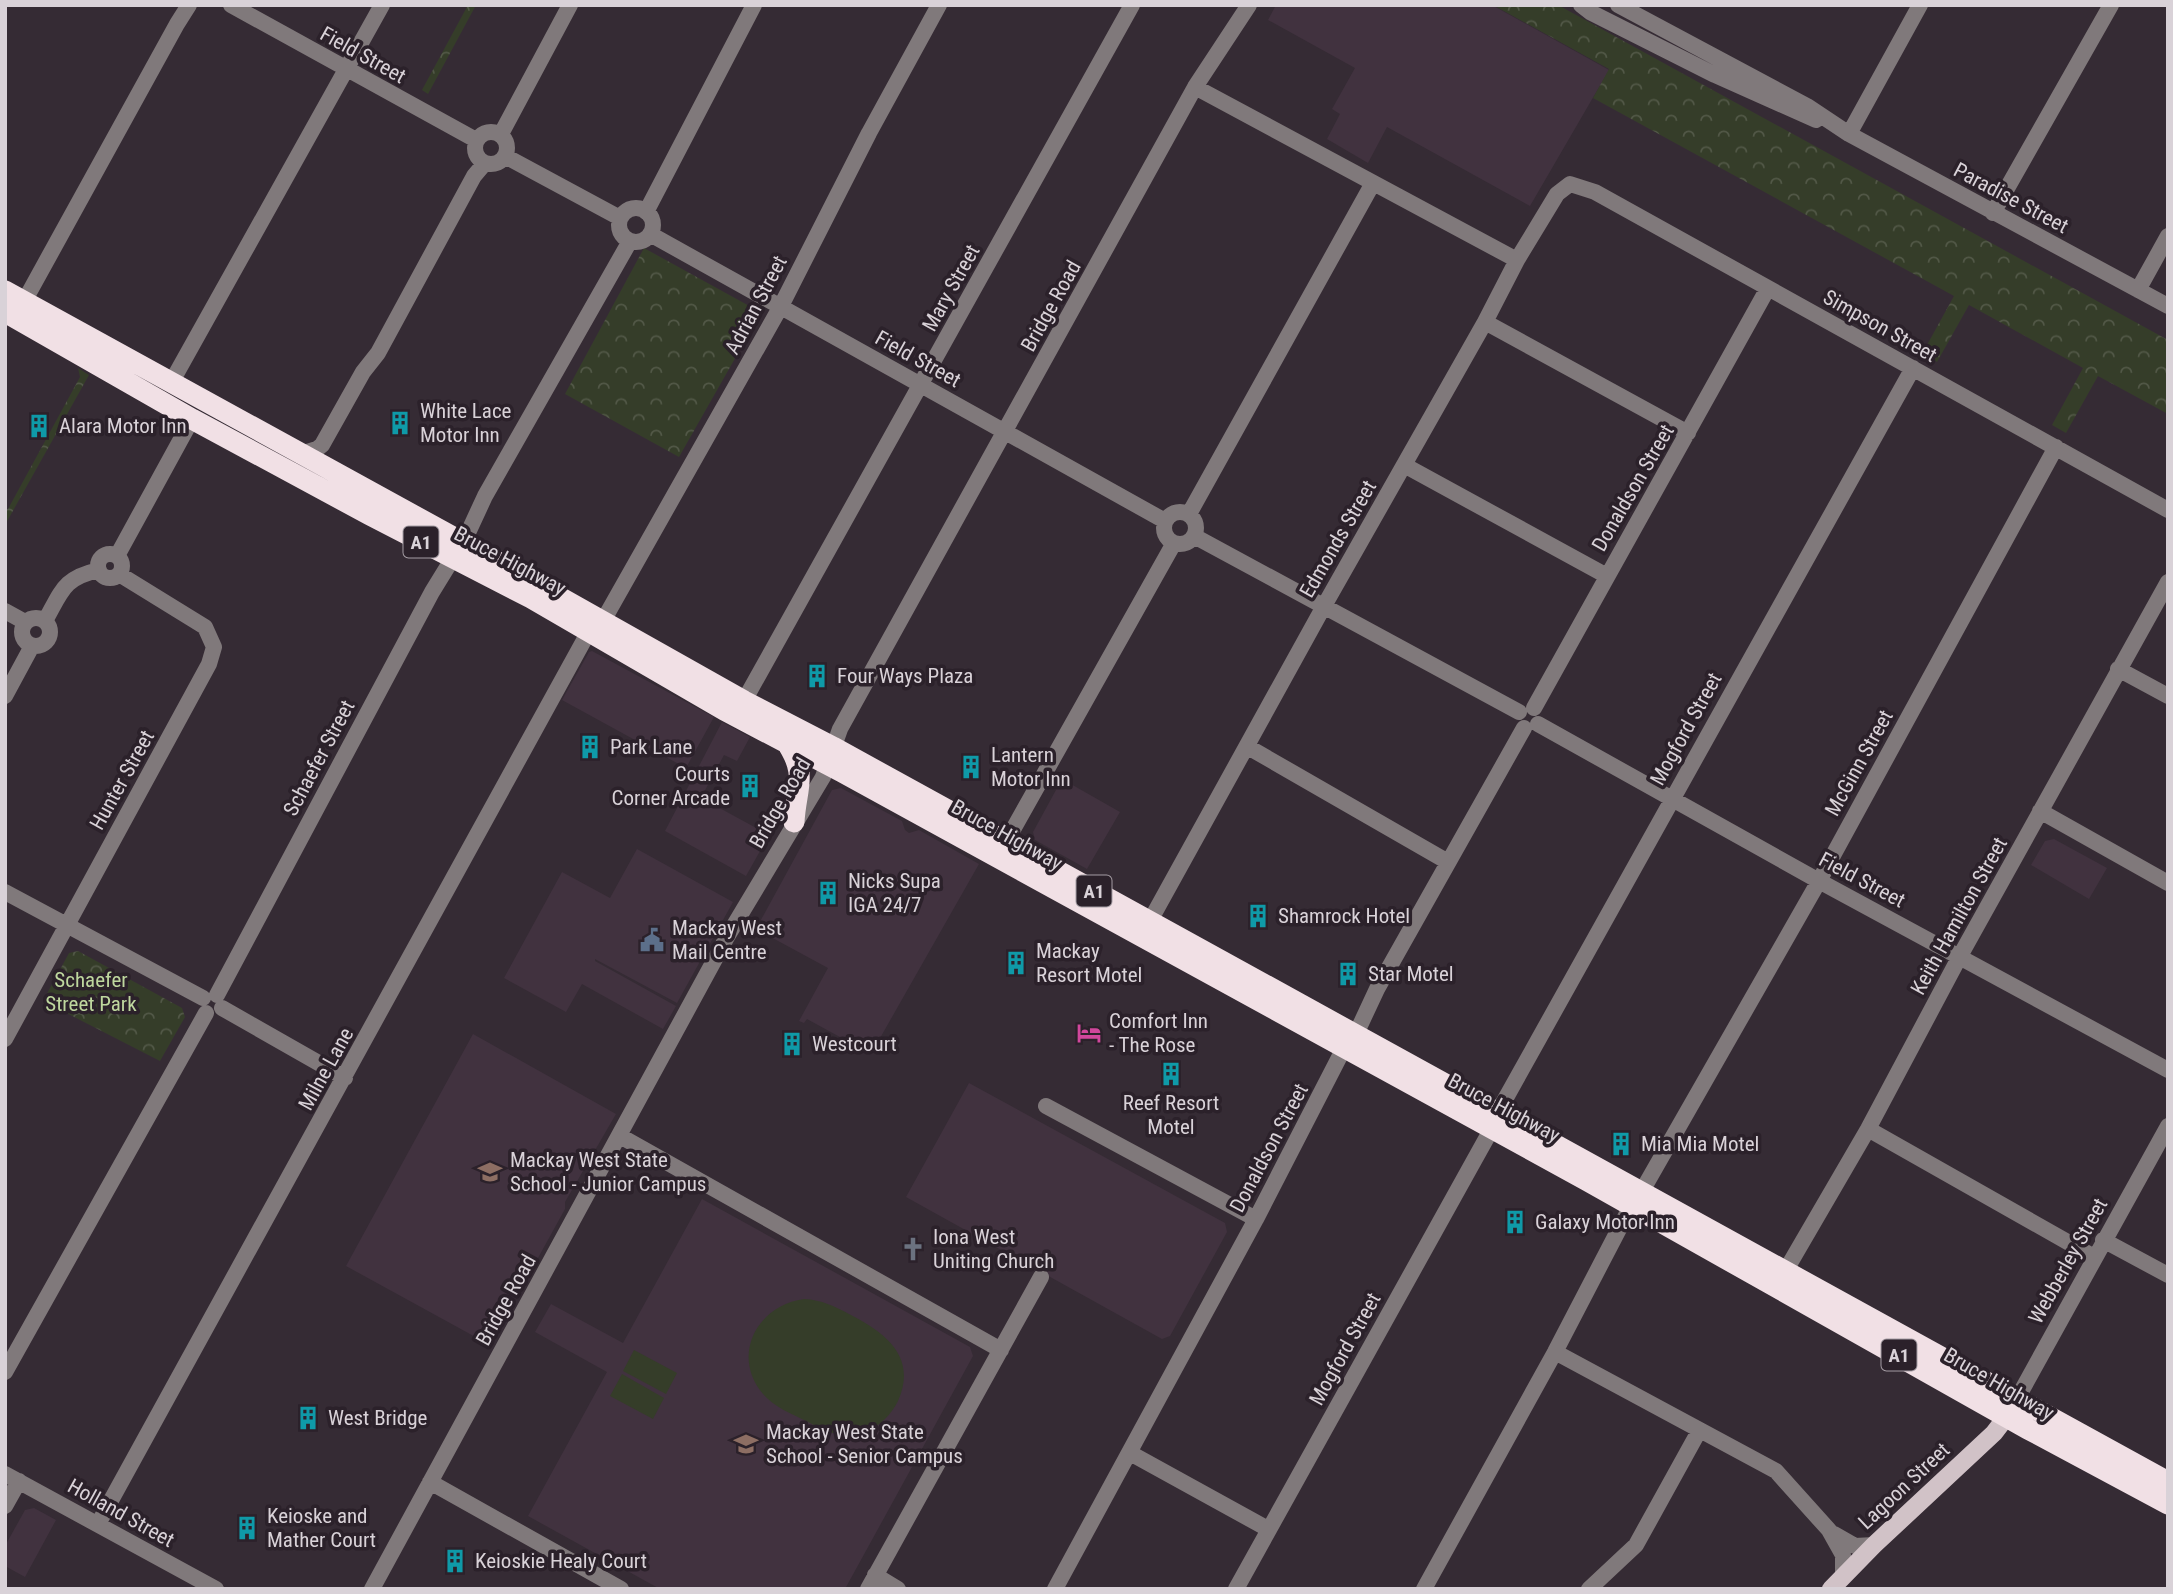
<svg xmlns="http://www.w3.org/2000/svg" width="2173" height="1594" font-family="'Roboto Condensed',sans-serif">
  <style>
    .built { fill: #41323f }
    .green { fill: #353d29 }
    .park { fill: url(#park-crowns) }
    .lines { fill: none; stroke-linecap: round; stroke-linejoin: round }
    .minor { stroke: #80797b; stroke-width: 16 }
    .major { stroke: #d1c2c7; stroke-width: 18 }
    .highway { stroke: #f1e0e5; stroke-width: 21 }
    .labels { text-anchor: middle; stroke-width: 7; stroke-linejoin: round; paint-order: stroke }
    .shield { fill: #2b212a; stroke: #a59da4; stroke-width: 2 }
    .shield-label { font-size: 19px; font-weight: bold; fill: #d9d2d8 }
    .street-label { font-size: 21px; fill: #d9d2d8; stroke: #2b212a }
    .poi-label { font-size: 21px; fill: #d9d2d8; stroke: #2b212a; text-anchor: start }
    .park-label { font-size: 21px; fill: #bed79e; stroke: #2b212a }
  </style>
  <defs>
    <pattern id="park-crowns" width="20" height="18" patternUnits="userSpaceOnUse" patternTransform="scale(1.75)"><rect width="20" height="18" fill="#353d29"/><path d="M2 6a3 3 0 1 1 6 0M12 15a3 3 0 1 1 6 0" fill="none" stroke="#525847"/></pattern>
  </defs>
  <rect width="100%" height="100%" fill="#352b34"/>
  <path class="built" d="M1276 5H1492L1609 70 1530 206 1387 127 1368 163 1327 139 1340 114 1332 109 1355 68 1268 20Z
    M592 651 714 717 686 768 562 700 589 652Z
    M722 722 750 737 737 761 724 755 703 794 705 800 769 835 746 876 665 831Z
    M1062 779 1120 812 1087 869 1035 840 1033 832Z
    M841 788 902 821 905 830 909 833 919 830 979 864 871 1054 807 1019 804 1023 799 1021 828 968 756 929 832 790Z
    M2054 839 2107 868 2089 899 2031 865 2045 841Z
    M637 849 733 902 677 1003 595 959V961L676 1006 663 1029 582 984 566 1012 504 978 562 872 610 898Z
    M473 1034 616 1114 565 1202V1209L490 1345 346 1266Z
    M969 1083 1225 1223 1227 1232 1170 1336 1162 1339 906 1197Z
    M702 1199 970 1347 973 1356 845 1589H660L528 1516 607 1372 535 1332 551 1304 623 1343Z
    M34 1508 56 1520 25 1577 5 1566V1546L25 1510Z"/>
  <path class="green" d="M804 1299C822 1300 834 1306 849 1314 884 1332 918 1356 898 1401 891 1415 879 1427 864 1432 843 1439 826 1432 808 1422 792 1414 774 1407 763 1394 730 1355 758 1305 804 1299Z
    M634 1350 677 1373 666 1394 623 1371Z
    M622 1374 664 1398 653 1419 610 1396Z"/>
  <path class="park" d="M468 5H476L428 94 422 90Z
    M1493 5H1558L2168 340V414L2098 376 2066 433 2052 425 2083 368 1969 305 1937 362 1922 354 1954 296 1593 98 1609 69Z
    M644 248 753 308 758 318 679 457 565 394Z
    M78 368 89 375 5 525V510L8 509 80 377Z
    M78 951 182 1008 185 1017 160 1061 43 1001 69 953Z"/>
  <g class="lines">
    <path class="minor" d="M231 5 476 140
      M1581 5 1590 12 1715 75 1816 120
      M1618 5 1807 106 1849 134 2168 306
      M1195 87 1517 260
      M475 148a16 16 0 1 1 32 0a16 16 0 1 1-32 0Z
      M501 134 570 5
      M1849 134 1920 5
      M505 156 620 218
      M619 225a17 17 0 1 1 34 0a17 17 0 1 1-34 0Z
      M646 212 754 5
      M1993 213 2111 5
      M650 234 1165 521
      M2138 290 2168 236
      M20 309 177 24 189 5
      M1485 322 1688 433
      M171 383 382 5
      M301 454 317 449 322 445 363 372 378 353 474 176 485 163
      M1404 465 1607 576
      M1164 528a16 16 0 1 1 32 0a16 16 0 1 1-32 0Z
      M1189 514 1373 183
      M1194 536 1519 712
      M98 566a12 12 0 1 1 24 0a12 12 0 1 1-24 0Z
      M117 556 192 419
      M5 611 25 622
      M22 632a14 14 0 1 1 28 0a14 14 0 1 1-28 0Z
      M45 621C62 591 63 578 99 570
      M603 621 781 306 869 133 939 5
      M2118 669 2168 696
      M5 696 32 646
      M744 701 1132 5
      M1534 708 1768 288
      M1538 724 1819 881 2168 1070
      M1248 747 1448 862
      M2040 811 2168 883
      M1006 842 1174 543
      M5 892 203 998
      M1150 921 1324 606 1485 322 1517 260 1557 194 1570 184 1595 192 2168 510
      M217 995 432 592 467 535 485 496 630 241
      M222 1008 345 1078
      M5 1039 209 664 214 647 205 627 119 574
      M1046 1106 1256 1219
      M1498 1112 1913 368
      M1868 1129 2094 1257
      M620 1136 1001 1350
      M2103 1240 2168 1275
      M1786 1270 1868 1129 1960 956 2168 582
      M1555 1352 1776 1471 1829 1530 1843 1555V1577
      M5 1372 206 1013
      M2012 1408 2168 1126
      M1130 1453 1268 1529
      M5 1474 216 1589
      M430 1482 621 1589
      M5 1506 19 1481
      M98 1524 588 633
      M1834 1534 1855 1546 1874 1545
      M875 1575 898 1589
      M372 1589 727 937 823 777 840 729 1195 87 1249 5
      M868 1589 1041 1277
      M1055 1589 1256 1219 1344 1048 1356 1034 1377 989 1524 728
      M1236 1589 1491 1130
      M1424 1589 1555 1352 1631 1206 1642 1191 1819 881 2056 447
      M1589 1589 1636 1545 1699 1431"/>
    <path class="major" d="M1831 1589 1874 1545 1994 1433 2007 1416"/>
    <path class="highway" d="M5 291 462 542 744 701 833 747 2168 1482
      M5 312 192 419 370 515 531 598 724 710 842 772 1586 1180 2028 1429 2168 1504
      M785 740C809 775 796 786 794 822"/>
  </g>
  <defs>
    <g id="building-bare" transform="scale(1.89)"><path d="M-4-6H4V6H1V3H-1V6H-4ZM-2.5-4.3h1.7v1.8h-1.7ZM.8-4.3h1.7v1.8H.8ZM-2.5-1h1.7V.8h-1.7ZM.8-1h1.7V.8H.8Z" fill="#0f9aa8" stroke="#2b212a" stroke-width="2.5" paint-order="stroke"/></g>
    <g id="civic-bare" transform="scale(1.89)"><path d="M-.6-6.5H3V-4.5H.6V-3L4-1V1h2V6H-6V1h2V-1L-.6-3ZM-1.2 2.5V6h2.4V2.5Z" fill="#5c6f8a" stroke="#2b212a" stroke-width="2.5" paint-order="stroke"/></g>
    <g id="hotel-bare" transform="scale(1.89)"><path d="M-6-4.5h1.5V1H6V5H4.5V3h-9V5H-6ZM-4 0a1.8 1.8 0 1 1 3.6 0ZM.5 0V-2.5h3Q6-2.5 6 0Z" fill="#d1479c" stroke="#2b212a" stroke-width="2.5" paint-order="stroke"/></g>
    <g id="school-bare" transform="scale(1.89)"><path d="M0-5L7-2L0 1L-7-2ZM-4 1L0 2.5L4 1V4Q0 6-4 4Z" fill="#8d6e63" stroke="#2b212a" stroke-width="2.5" paint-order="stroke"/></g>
    <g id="church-bare" transform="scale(1.89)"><path d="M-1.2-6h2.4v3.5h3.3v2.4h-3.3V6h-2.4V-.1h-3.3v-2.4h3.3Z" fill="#6b7280" stroke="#2b212a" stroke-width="2.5" paint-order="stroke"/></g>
  </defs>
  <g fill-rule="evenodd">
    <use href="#building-bare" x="400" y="423"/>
    <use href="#building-bare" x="39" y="426"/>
    <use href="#building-bare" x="817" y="676"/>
    <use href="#building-bare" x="590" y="747"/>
    <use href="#building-bare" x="971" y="767"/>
    <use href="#building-bare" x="750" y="786"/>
    <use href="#building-bare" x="828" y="893"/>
    <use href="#building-bare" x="1258" y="916"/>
    <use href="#civic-bare" x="652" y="940"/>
    <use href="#building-bare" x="1016" y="963"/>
    <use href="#building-bare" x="1348" y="974"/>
    <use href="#hotel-bare" x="1089" y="1033"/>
    <use href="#building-bare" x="792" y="1044"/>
    <use href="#building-bare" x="1171" y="1074"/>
    <use href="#building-bare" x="1621" y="1144"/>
    <use href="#school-bare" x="490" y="1172"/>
    <use href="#building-bare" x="1515" y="1222"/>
    <use href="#church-bare" x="913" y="1249"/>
    <use href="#building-bare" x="308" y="1418"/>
    <use href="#school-bare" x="746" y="1444"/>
    <use href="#building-bare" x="247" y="1528"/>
    <use href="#building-bare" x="455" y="1561"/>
  </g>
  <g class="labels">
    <g class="shield">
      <rect x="403.5" y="526.5" width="35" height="31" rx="5"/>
      <rect x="1076.5" y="875.5" width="35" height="31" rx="5"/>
      <rect x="1881.5" y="1339.5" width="35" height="31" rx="5"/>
    </g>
    <g class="shield-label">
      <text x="421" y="549">A1</text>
      <text x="1094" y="898">A1</text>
      <text x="1899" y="1362">A1</text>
    </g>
    <g class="street-label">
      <text transform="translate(363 55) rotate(29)" y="7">Field Street</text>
      <text transform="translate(2011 198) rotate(28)" y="7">Paradise Street</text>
      <text transform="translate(951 288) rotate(-61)" y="7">Mary Street</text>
      <text transform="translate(756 305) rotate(-62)" y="7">Adrian Street</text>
      <text transform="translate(1051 306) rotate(-61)" y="7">Bridge Road</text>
      <text transform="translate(1880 326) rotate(29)" y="7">Simpson Street</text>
      <text transform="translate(918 359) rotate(29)" y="7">Field Street</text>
      <text transform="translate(1633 488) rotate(-60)" y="7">Donaldson Street</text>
      <text transform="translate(1338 539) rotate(-60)" y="7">Edmonds Street</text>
      <text transform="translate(510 561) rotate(28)" y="7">Bruce Highway</text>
      <text transform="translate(1686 729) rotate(-61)" y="7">Mogford Street</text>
      <text transform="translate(319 758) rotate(-62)" y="7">Schaefer Street</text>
      <text transform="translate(1859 763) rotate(-61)" y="7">McGinn Street</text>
      <text transform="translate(122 780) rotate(-61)" y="7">Hunter Street</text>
      <text transform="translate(780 803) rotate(-60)" y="7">Bridge Road</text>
      <text transform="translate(1007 835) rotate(29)" y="7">Bruce Highway</text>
      <text transform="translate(1862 880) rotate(28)" y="7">Field Street</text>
      <text transform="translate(1959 916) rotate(-61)" y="7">Keith Hamilton Street</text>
      <text transform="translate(326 1069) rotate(-61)" y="7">Milne Lane</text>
      <text transform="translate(1504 1108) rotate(28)" y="7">Bruce Highway</text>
      <text transform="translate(1269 1148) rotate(-62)" y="7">Donaldson Street</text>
      <text transform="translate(2068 1261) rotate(-61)" y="7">Webberley Street</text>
      <text transform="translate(506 1300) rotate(-61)" y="7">Bridge Road</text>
      <text transform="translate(1345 1349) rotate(-61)" y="7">Mogford Street</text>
      <text transform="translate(1999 1384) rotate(30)" y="7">Bruce Highway</text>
      <text transform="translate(1904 1486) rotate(-43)" y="7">Lagoon Street</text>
      <text transform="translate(121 1513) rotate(29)" y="7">Holland Street</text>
    </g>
    <g class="poi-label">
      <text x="420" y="418">White Lace<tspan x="420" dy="24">Motor Inn</tspan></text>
      <text x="59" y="433">Alara Motor Inn</text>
      <text x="837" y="683">Four Ways Plaza</text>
      <text x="610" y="754">Park Lane</text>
      <text x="991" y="762">Lantern<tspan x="991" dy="24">Motor Inn</tspan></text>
      <text x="730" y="781" text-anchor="end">Courts<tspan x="730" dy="24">Corner Arcade</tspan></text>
      <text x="848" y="888">Nicks Supa<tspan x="848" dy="24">IGA 24/7</tspan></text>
      <text x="1278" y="923">Shamrock Hotel</text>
      <text x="672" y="935">Mackay West<tspan x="672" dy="24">Mail Centre</tspan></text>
      <text x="1036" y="958">Mackay<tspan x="1036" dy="24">Resort Motel</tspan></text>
      <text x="1368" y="981">Star Motel</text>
      <text x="1109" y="1028">Comfort Inn<tspan x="1109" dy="24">- The Rose</tspan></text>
      <text x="812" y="1051">Westcourt</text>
      <text x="1171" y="1110" text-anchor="middle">Reef Resort<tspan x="1171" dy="24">Motel</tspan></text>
      <text x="1641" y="1151">Mia Mia Motel</text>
      <text x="510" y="1167">Mackay West State<tspan x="510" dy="24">School - Junior Campus</tspan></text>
      <text x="1535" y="1229">Galaxy Motor Inn</text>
      <text x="933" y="1244">Iona West<tspan x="933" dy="24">Uniting Church</tspan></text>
      <text x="328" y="1425">West Bridge</text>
      <text x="766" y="1439">Mackay West State<tspan x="766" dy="24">School - Senior Campus</tspan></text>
      <text x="267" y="1523">Keioske and<tspan x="267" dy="24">Mather Court</tspan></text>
      <text x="475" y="1568">Keioskie Healy Court</text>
    </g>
    <g class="park-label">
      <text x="91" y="987">Schaefer<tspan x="91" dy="24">Street Park</tspan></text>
    </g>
  </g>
  <rect width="2173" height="1594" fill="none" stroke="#d9d2d8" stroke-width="14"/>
</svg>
